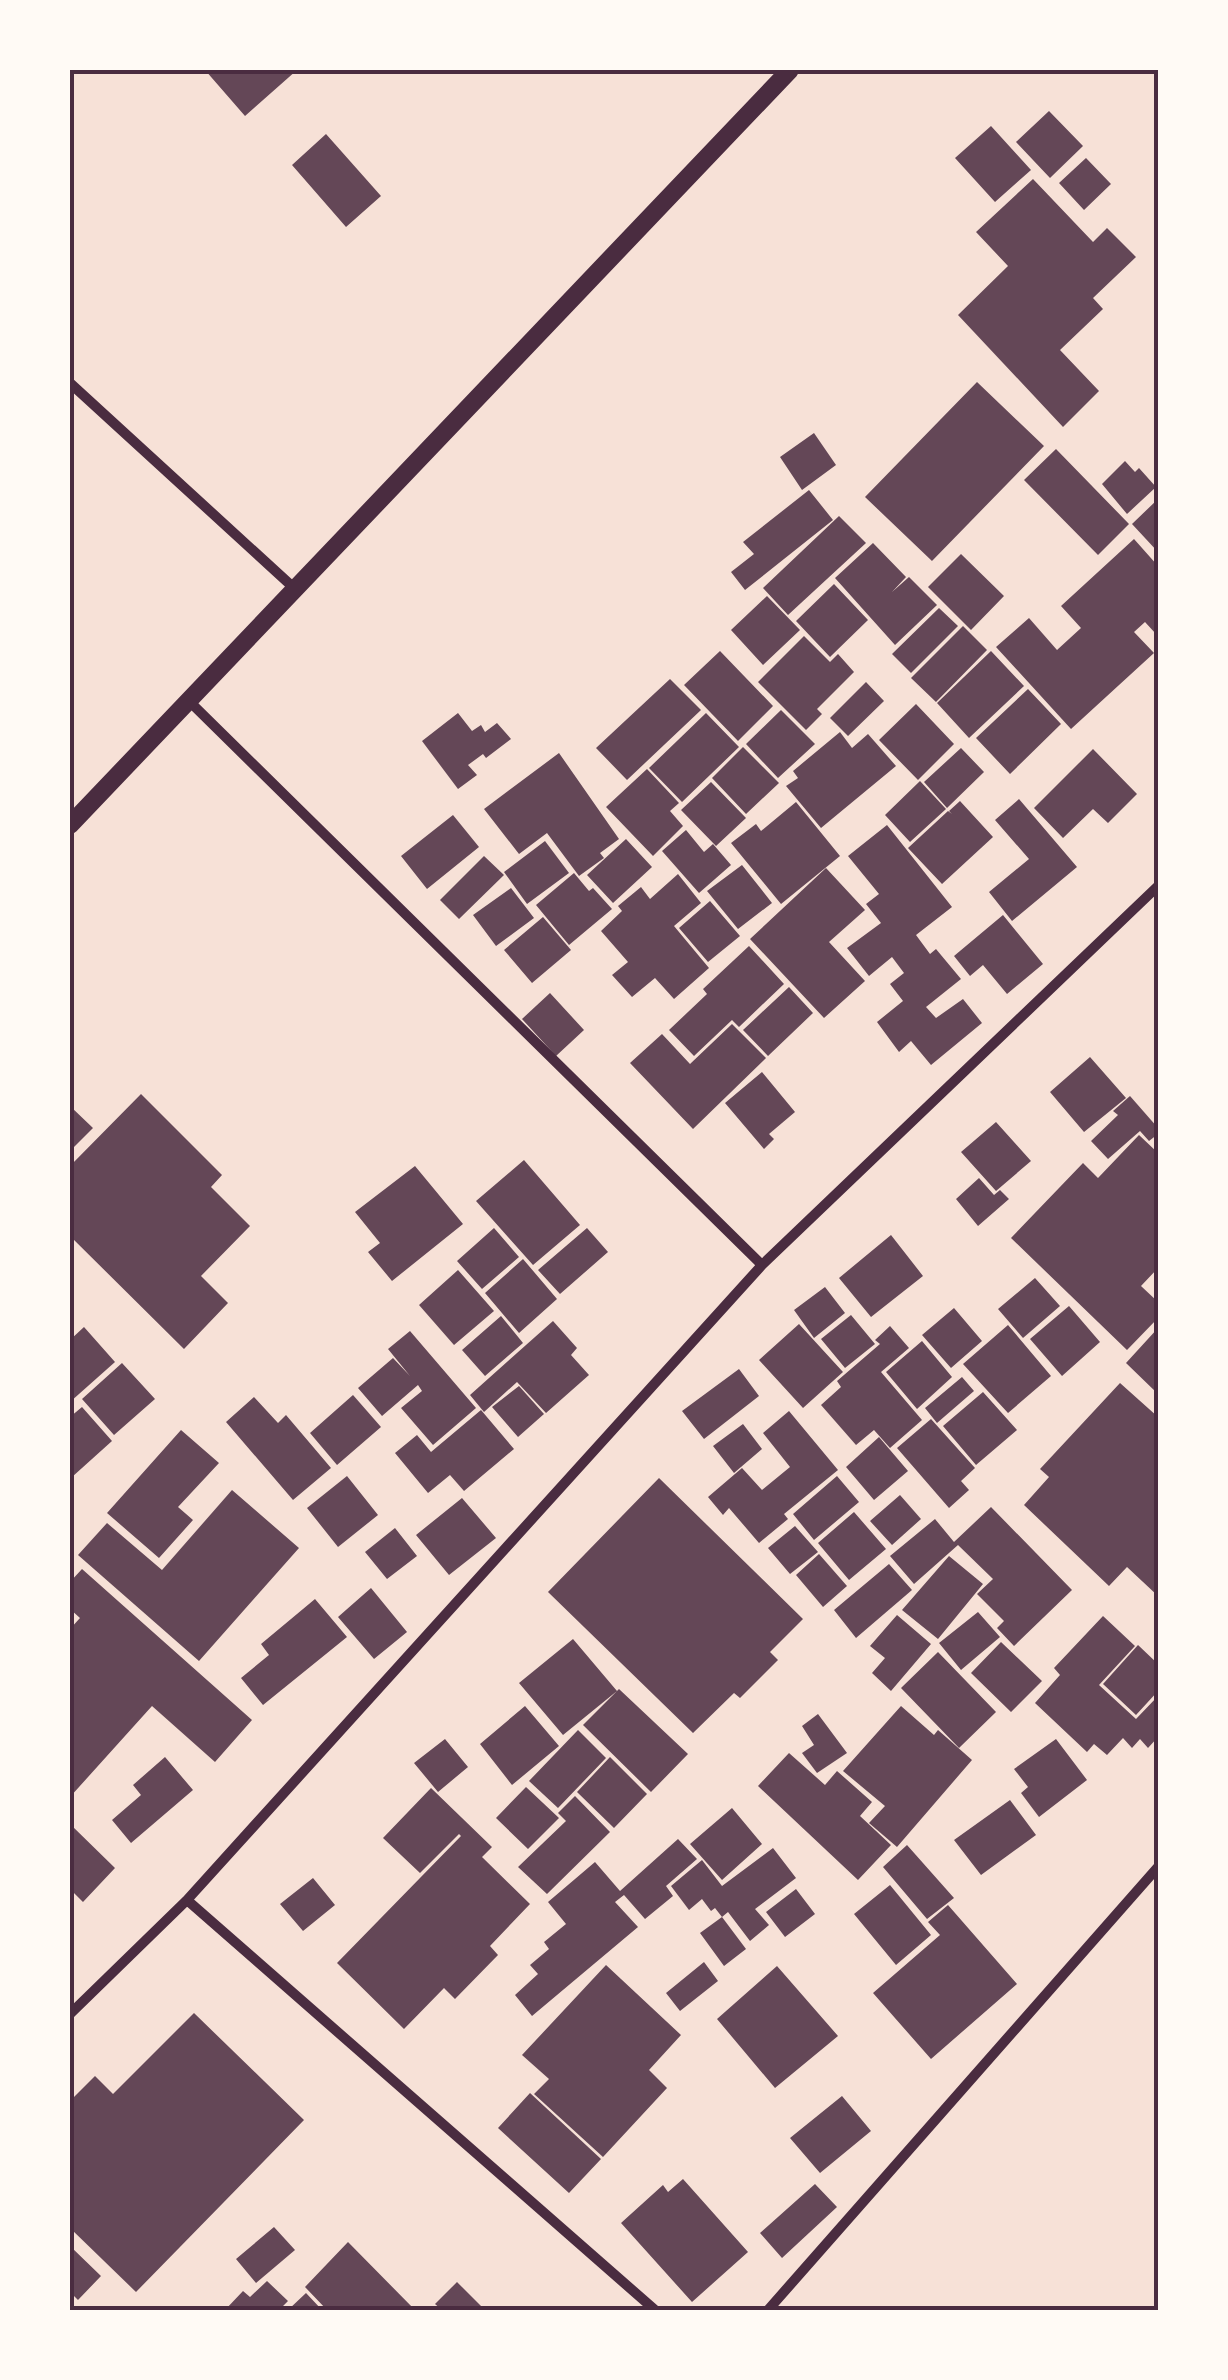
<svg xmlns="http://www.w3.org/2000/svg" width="1228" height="2380" font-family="Rubik,sans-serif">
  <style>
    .building { fill: #644757 }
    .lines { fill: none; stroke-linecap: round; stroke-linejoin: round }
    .minor { stroke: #4a2c40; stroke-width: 10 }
    .tertiary { stroke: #4a2c40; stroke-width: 18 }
    .neatline { fill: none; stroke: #4a2c40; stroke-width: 4 }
  </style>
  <rect width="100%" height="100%" fill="#f7e1d7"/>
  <path class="building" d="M205 70H297L245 116Z
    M1049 111 1083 146 1050 178 1016 142Z
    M991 126 1031 170 995 202 955 158Z
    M326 134 381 196 346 227 292 165Z
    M1086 158 1111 184 1084 210 1059 183Z
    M1033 179 1093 242 1107 228 1136 257 1093 298 1103 309 1060 350 1099 391 1063 427 958 315 1008 266 976 232Z
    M977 382 1044 446 932 561 865 497Z
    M814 433 836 465 802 490 780 457Z
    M1056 449 1129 524 1098 555 1024 480Z
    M1125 461 1135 472 1139 468 1156 487 1127 514 1102 484Z
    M809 490 833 520 745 590 731 572 754 554 743 542Z
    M1158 499V552L1132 524Z
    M839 516 866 543 788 615 763 588Z
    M1134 539 1158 566V633L1156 634 1145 622 1134 632 1154 653 1071 729 996 647 1029 618 1057 650 1081 628 1061 606Z
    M873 543 906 577 892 592 909 577 937 605 895 645 835 578Z
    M961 554 1004 596 971 630 928 587Z
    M834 584 868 620 830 657 796 621Z
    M767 596 800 630 763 665 731 630Z
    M939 608 958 626 911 673 892 654Z
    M963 626 987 650 936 702 911 678Z
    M804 636 830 662 838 654 854 672 817 709 822 714 806 730 758 682Z
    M720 651 773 706 738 741 684 685Z
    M991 651 1024 686 969 738 937 703Z
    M670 679 701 710 627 780 596 748Z
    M866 682 884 701 848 736 830 718Z
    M1028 689 1061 724 1010 774 976 738Z
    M916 704 954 744 918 780 879 740Z
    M781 710 815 744 778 778 746 744Z
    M458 713 472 731 481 725 485 732 497 723 511 739 486 758 483 754 468 765 477 775 458 789 422 741Z
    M706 713 739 747 682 802 649 768Z
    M840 732 852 748 868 734 896 766 821 828 786 786 798 778 793 771Z
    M743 747 779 783 746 814 712 778Z
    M961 748 984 772 947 808 924 782Z
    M1093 749 1137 794 1108 823 1093 809 1063 838 1034 808Z
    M559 753 619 839 600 853 604 858 579 876 547 833 519 854 484 809Z
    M647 769 679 803 670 811 683 826 653 856 606 807Z
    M920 781 946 809 910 842 885 815Z
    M711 782 746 818 716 846 681 810Z
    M1019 799 1077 867 1012 921 989 892 1029 859 995 820Z
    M960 801 993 837 942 884 908 848 948 811 952 814 949 811Z
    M796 802 840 856 781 904 731 843 756 824 761 831Z
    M453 815 479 847 427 889 401 856Z
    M887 825 952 907 916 935 930 954 936 949 961 979 926 1007 936 1018 963 999 982 1023 931 1065 911 1041 899 1052 877 1022 903 1001 890 984 904 973 892 957 869 976 847 948 881 923 866 904 879 894 848 856Z
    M686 830 704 852 713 844 731 865 699 893 662 851Z
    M626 839 652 867 613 903 587 875Z
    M545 841 569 873 527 904 504 872Z
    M484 856 504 875 459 919 440 900Z
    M742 865 772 903 738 929 707 891Z
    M826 868 865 910 829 942 865 981 824 1018 750 939Z
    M574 873 589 891 593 888 612 909 569 945 536 905Z
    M678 874 701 903 674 926 709 968 674 999 655 978 632 997 612 975 628 962 601 931 622 911 618 906 641 887 650 899Z
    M511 888 534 918 496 946 473 915Z
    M710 901 740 936 708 962 679 928Z
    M1003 915 1043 964 1007 994 983 965 970 976 954 956Z
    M543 917 571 950 532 983 504 950Z
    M749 946 784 984 739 1027 732 1020 694 1056 669 1030 707 994 703 989Z
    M789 987 813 1013 768 1056 743 1030Z
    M550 993 584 1030 556 1056 522 1019Z
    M732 1024 766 1058 693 1129 630 1063 662 1034 690 1064Z
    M1090 1057 1126 1098 1084 1132 1050 1092Z
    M762 1072 795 1112 769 1134 774 1139 764 1149 725 1103Z
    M141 1094 222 1175 211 1187 250 1226 201 1276 228 1303 184 1349 70 1236V1166Z
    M1130 1096 1158 1128V1134L1149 1141 1140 1131 1108 1159 1091 1141 1118 1115 1113 1111Z
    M70 1106 93 1128 70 1151Z
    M996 1122 1031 1161 996 1191 961 1152Z
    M1139 1135 1158 1153V1268L1141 1286 1158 1302V1318L1127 1350 1011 1238 1083 1163 1098 1178Z
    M524 1160 580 1225 533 1265 476 1201Z
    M415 1166 463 1224 392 1281 368 1252 380 1243 355 1212Z
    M979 1178 994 1195 1000 1190 1009 1199 978 1226 956 1199Z
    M494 1228 519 1257 482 1289 457 1261Z
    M587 1228 608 1252 560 1294 538 1270Z
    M891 1235 923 1276 871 1317 839 1278Z
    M523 1259 557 1299 519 1333 485 1293Z
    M458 1270 494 1311 454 1345 419 1305Z
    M1035 1278 1060 1306 1023 1338 998 1309Z
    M825 1287 845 1313 814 1338 794 1310Z
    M1069 1306 1100 1342 1062 1376 1030 1339Z
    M954 1308 982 1341 951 1368 922 1335Z
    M851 1315 875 1344 845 1368 821 1339Z
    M501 1316 523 1343 485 1376 462 1350Z
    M553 1321 577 1348 571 1355 589 1375 546 1413 517 1382 484 1412 470 1395Z
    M799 1324 843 1372 803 1408 759 1360Z
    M1008 1325 1051 1376 1008 1413 963 1364Z
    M890 1326 909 1348 881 1372 922 1420 890 1448 874 1430 856 1445 821 1405 841 1387 837 1381 880 1344 875 1340Z
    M84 1327 115 1362 70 1402V1340Z
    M1158 1328V1394L1126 1363Z
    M410 1331 476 1408 433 1445 401 1408 422 1391 418 1385 382 1416 358 1388 393 1358 410 1376 388 1349Z
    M922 1341 952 1377 917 1409 886 1372Z
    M122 1363 155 1399 114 1435 82 1399Z
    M739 1369 759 1396 704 1439 682 1411Z
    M962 1377 974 1391 937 1423 925 1408Z
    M1120 1383 1158 1417V1596L1127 1567 1109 1586 1024 1505 1049 1477 1040 1469Z
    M519 1386 544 1414 518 1437 492 1407Z
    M983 1392 1017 1430 976 1465 943 1426Z
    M353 1395 381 1427 337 1465 310 1433Z
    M254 1397 278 1423 286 1415 331 1468 293 1500 226 1422Z
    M82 1407 112 1441 72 1477 70 1417Z
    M481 1410 514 1449 464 1491 450 1475 428 1493 395 1453 417 1435 431 1452Z
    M789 1411 838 1470 784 1514 788 1519 759 1543 729 1508 723 1515 708 1497 742 1468 762 1490 790 1467 763 1433Z
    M931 1419 975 1468 961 1481 969 1490 949 1508 897 1448Z
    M743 1424 762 1449 734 1473 713 1446Z
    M181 1430 219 1463 178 1507 193 1520 159 1558 107 1513Z
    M879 1437 908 1471 874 1500 846 1467Z
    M347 1476 378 1515 338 1547 307 1508Z
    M837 1476 859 1502 814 1540 793 1514Z
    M659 1478 803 1619 770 1652 778 1660 740 1698 734 1693 693 1733 548 1592Z
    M232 1490 299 1548 199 1661 78 1555 107 1523 162 1570Z
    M900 1495 921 1519 892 1545 870 1521Z
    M462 1498 496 1538 449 1575 416 1535Z
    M991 1507 1072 1590 1014 1646 997 1628 1004 1621 977 1594 993 1579 958 1545 914 1584 890 1556 935 1519 954 1542Z
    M854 1512 886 1549 849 1580 818 1543Z
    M795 1526 818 1552 790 1574 768 1548Z
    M395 1528 417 1556 387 1579 365 1552Z
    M819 1554 847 1586 823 1607 796 1575Z
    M949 1556 983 1584 938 1639 902 1610Z
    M889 1564 912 1590 856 1638 834 1610Z
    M82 1569 252 1720 215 1762 152 1706 70 1797V1629L80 1618 70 1609V1582Z
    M371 1588 407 1632 374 1659 338 1617Z
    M315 1599 347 1637 263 1705 241 1678 269 1655 261 1644Z
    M978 1612 1000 1637 961 1670 939 1643Z
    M897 1615 931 1644 891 1691 872 1673 885 1658 870 1646Z
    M1103 1616 1135 1646 1099 1685 1136 1719 1158 1696V1737L1148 1748 1140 1739 1132 1748 1123 1738 1107 1755 1094 1744 1087 1752 1035 1703 1060 1675 1054 1668Z
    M573 1639 617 1691 563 1735 519 1683Z
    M1001 1642 1042 1681 1011 1712 971 1673Z
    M1138 1645 1158 1664V1691L1136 1715 1103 1684Z
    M938 1652 996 1712 959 1748 901 1688Z
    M619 1689 688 1754 651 1792 583 1725Z
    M525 1706 559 1746 512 1785 480 1744Z
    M901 1706 934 1735 938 1730 972 1760 897 1847 869 1823 885 1806 843 1771Z
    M818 1714 847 1753 817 1773 802 1753 814 1745 802 1726Z
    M578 1730 606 1758 558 1808 529 1781Z
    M445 1739 468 1767 438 1792 414 1763Z
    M1056 1739 1087 1780 1039 1817 1021 1793 1028 1787 1014 1769Z
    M789 1753 825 1785 837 1771 872 1802 860 1816 891 1845 858 1880 758 1786Z
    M165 1757 193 1790 131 1843 112 1820 141 1795 133 1785Z
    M610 1757 647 1794 614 1828 577 1792Z
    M526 1787 559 1818 528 1849 496 1818Z
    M431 1788 492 1847 482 1857 530 1904 490 1946 498 1955 455 1999 444 1988 404 2029 337 1963 461 1836 459 1834 420 1873 383 1838Z
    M575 1796 610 1832 547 1894 518 1867 566 1821 558 1813Z
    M1010 1800 1036 1835 981 1875 954 1840Z
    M732 1808 762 1844 722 1880 690 1844Z
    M70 1824 115 1868 83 1902 70 1889Z
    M678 1839 697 1859 666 1886 673 1896 645 1919 624 1895 615 1902 638 1927 532 2016 515 1995 538 1974 530 1965 549 1949 544 1942 566 1924 548 1902 595 1862 620 1891Z
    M907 1845 954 1898 927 1919 883 1867Z
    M773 1848 796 1878 755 1909 769 1925 750 1941 728 1912 722 1917 746 1949 724 1966 700 1933 722 1917 715 1908 711 1911 702 1899 689 1910 671 1886 702 1860 722 1886Z
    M313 1878 335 1905 303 1931 280 1904Z
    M890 1885 931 1935 896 1965 854 1914Z
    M796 1889 815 1914 785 1937 766 1912Z
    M948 1905 1017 1984 931 2059 873 1993 940 1935 928 1922Z
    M704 1962 718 1981 680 2011 666 1993Z
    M606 1965 681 2035 649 2070 667 2088 603 2157 534 2094 549 2079 522 2055Z
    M777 1966 838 2036 775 2088 717 2019Z
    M194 2013 304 2120 136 2292 70 2228V2101L95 2076 113 2094Z
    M530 2093 601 2159 569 2193 498 2128Z
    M842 2096 871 2131 820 2173 790 2138Z
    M683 2179 748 2252 692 2302 621 2223 663 2185 668 2192Z
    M815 2184 837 2207 782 2258 760 2233Z
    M274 2227 295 2250 256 2283 236 2259Z
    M348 2242 415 2310H327L305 2287Z
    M70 2246 101 2276 78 2300 70 2292Z
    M267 2281 288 2301 279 2310H225L243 2291 250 2297Z
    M457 2282 485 2310H442L435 2304Z
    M306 2293 322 2310H288Z"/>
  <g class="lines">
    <path class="minor" d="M70 383 294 588
      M189 701 762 1265
      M187 1900 655 2310
      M70 2014 187 1900 762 1265 1158 886
      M768 2310 1158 1867"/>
    <path class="tertiary" d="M70 825 790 70"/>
  </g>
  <rect width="1228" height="2380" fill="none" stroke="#fffaf5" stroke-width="145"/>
  <rect x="72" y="72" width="1084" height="2236" class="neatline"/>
</svg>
